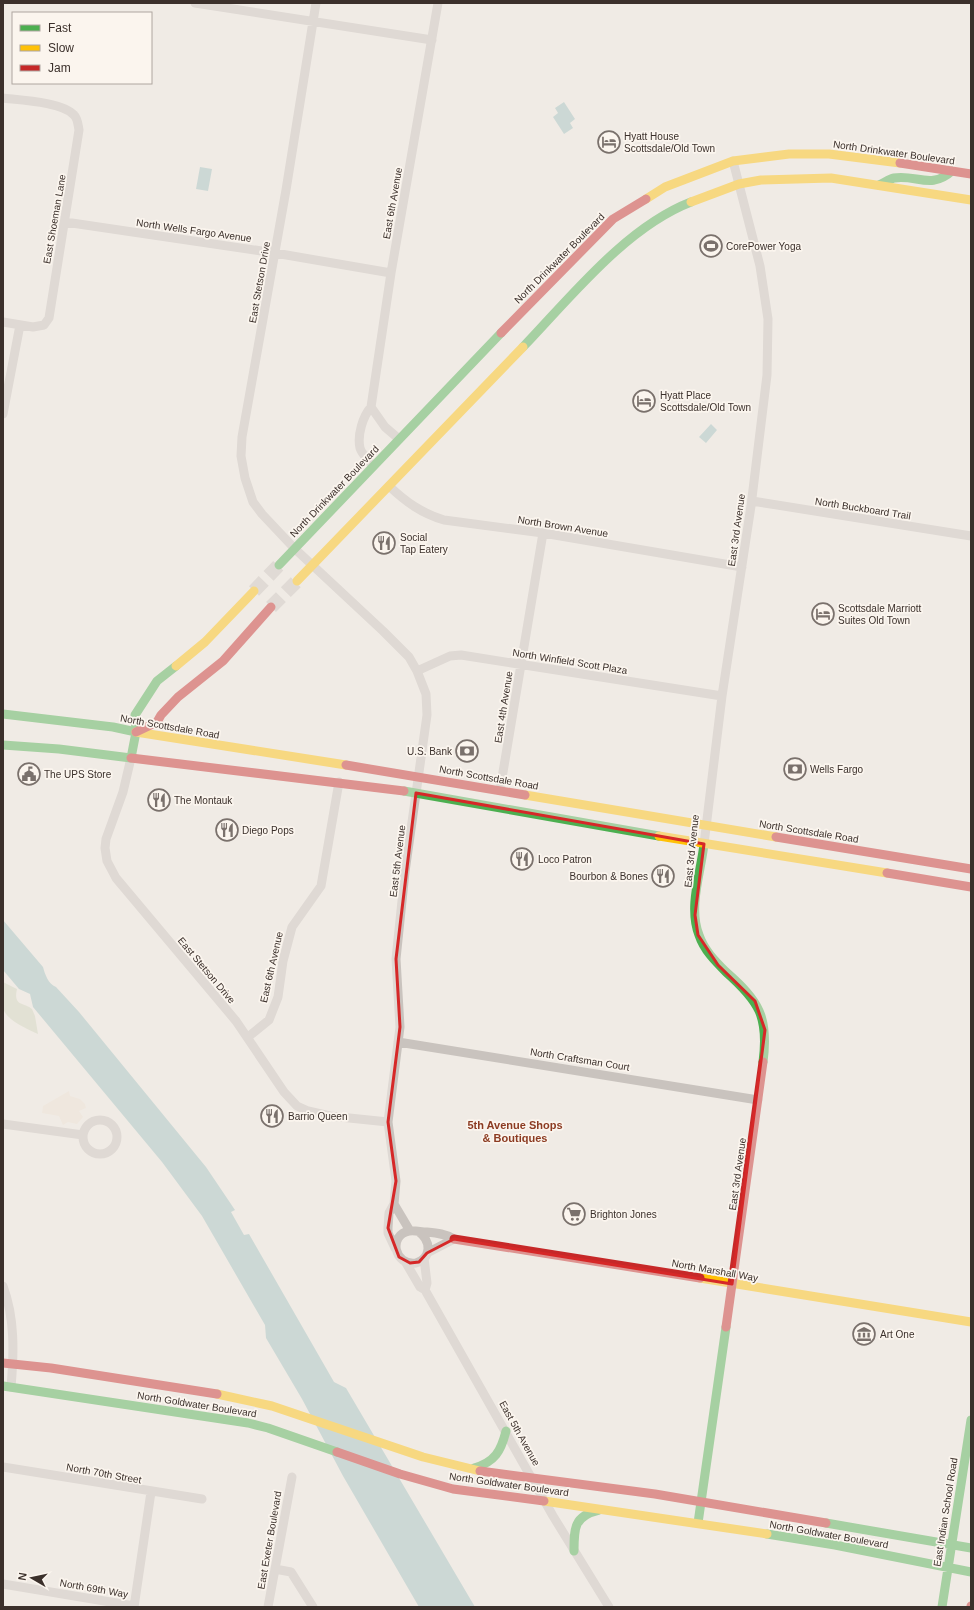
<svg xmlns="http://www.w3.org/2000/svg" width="974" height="1610" font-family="Helvetica,sans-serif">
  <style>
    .green { fill: #d1d6bf }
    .plaza { fill: #eee3d5 }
    .water { fill: #a1c2c1 }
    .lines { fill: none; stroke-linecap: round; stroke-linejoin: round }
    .primary-tunnel { stroke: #ccc6c0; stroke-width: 14; stroke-dasharray: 14 7; stroke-linecap: butt }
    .street { stroke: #c9c3be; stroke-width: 9 }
    .fast { stroke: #4caf50; stroke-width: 9 }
    .slow { stroke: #ffc107; stroke-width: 9 }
    .jam { stroke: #c62828; stroke-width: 9 }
    .marked { fill: none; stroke: #d62828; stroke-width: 3; stroke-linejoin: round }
    .labels { text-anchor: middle; stroke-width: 3.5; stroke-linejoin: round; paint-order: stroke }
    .poi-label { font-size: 10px; fill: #3b302b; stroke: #fbf5ee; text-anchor: start }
    .street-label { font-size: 10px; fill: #3b302b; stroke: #fbf5ee }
    .neighbourhood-label { font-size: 11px; font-weight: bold; fill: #8c3b22; stroke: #fbf5ee }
  </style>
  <rect width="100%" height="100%" fill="#f0ebe5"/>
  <path class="green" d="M3 982 17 989C13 1007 24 1002 32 1009L35 1016 38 1034C27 1029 6 1020 3 1008 1 1000 3 990 3 982Z"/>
  <path class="plaza" d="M69 1091 70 1096 80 1099 85 1104 86 1108 79 1111 83 1117 77 1124 68 1122 63 1125 59 1116 42 1113 43 1106Z"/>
  <path class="water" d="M564 102 575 119 570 123 573 128 564 134 553 117 558 113 555 108Z
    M200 167 212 169 208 191 196 189Z
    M711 424 717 430 706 443 699 437Z
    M3 920 43 967C45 974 48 984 56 987L79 1012 206 1167 235 1210 231 1212 244 1235 249 1234 334 1382 346 1388 475 1607H419L343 1476 302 1399 266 1338 265 1325 202 1216 162 1162 33 1007 30 994 19 989 3 970Z"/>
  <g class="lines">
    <path class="primary-tunnel" d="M254 591 279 565
      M271 607 297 581"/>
    <path class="street" d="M195 3 432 40
      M316 3 286 190 242 437 241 456 245 478 253 502 262 514 294 548 383 631 409 657 417 671 426 694 427 715 405 872 396 959 400 1027 388 1122 396 1181 394 1204 389 1213 388 1228V1233L395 1248
      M3 98C20 100 63 102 74 115 78 119 78 125 79 130L49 318 44 325 33 327 3 322
      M65 222 275 253 391 273
      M371 407 385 427 399 439
      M3 414 20 325
      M373 466C369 460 362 455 360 448 357 435 363 416 371 407L391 273 438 3
      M389 486C406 502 421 513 444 520L543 533 742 567
      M752 501 971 536
      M417 671 450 656 461 655 722 696
      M131 758 123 792 106 839 105 848 107 861 116 878 236 1021 284 1092 297 1106 308 1111 330 1116 388 1122
      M500 790 543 533
      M704 844 722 696 751 506 767 375 768 319 760 266 733 161
      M248 1037 269 1020 278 997 283 961 292 927 321 886 339 782
      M398 1042 758 1100
      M83 1137a17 17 0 1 1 34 0a17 17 0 1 1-34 0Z
      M3 1124 83 1135
      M394 1204 410 1231
      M419 1232C431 1241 432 1258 416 1263 394 1266 388 1235 409 1231 415 1230 421 1232 427 1232 437 1233 446 1234 454 1239
      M427 1253 454 1239
      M424 1258 427 1283 425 1290
      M406 1263 420 1287 425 1290 553 1516 609 1607
      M3 1286C15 1318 14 1353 11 1387
      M3 1467 202 1499
      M275 1569 291 1572 313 1607
      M3 1584 134 1606
      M134 1607 151 1492
      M268 1607 292 1477"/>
    <path class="fast" d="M879 185C884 183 889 179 894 178 916 174 931 190 952 171
      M523 347C570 298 626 227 691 202
      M279 565 501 333
      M3 714 113 727 136 732
      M3 745 59 749 131 758 136 732 135 715 157 681 176 666
      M404 791 659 836
      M704 844C701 872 688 907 699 935 704 950 715 961 726 972 759 1001 769 1017 763 1062
      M3 1386 248 1423 268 1428 337 1452
      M474 1468C495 1462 501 1451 506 1431
      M698 1523 726 1327
      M826 1523 971 1548
      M767 1534 835 1545 971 1572
      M574 1551C574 1528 574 1516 599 1510
      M942 1607 971 1420"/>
    <path class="slow" d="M646 199 665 187 733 161 789 154H829L900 163
      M691 202 739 184 761 180 831 178 971 200
      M297 581 523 347
      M176 666 205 642 254 591
      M136 732 346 765
      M525 795 776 837
      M659 836 887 873
      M700 1278 971 1322
      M217 1394 272 1406 423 1457 480 1471
      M544 1501 767 1534"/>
    <path class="jam" d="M900 163 971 174
      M501 333 613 219 646 199
      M136 732 157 722 161 715 178 697 223 661 271 607
      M131 758 404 791
      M346 765 525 795
      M776 837 971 869
      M887 873 971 887
      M454 1239 700 1278
      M726 1327 763 1062
      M3 1363 51 1368 217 1394
      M337 1452 400 1474 453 1489 544 1501
      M480 1471 655 1494 826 1523
      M971 1606V1607"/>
  </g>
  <path d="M0 0H974V1610H0ZM416 793 704 844 695 915 698 935 718 965 755 1001 765 1030 732 1284 454 1239 427 1253 419 1262 410 1263 399 1257 388 1228 396 1181 388 1122 400 1027 396 959Z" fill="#f0ebe5" fill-opacity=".55" fill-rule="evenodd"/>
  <path class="marked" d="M416 793 704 844 695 915 698 935 718 965 755 1001 765 1030 732 1284 454 1239 427 1253 419 1262 410 1263 399 1257 388 1228 396 1181 388 1122 400 1027 396 959Z"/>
  <defs>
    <g id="hotel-ring" transform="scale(1.15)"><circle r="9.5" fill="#fbf5ee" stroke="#7a716c" stroke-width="1.5"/><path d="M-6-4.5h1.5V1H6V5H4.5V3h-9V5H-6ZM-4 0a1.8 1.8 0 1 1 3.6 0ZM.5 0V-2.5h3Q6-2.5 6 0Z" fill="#7a716c"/></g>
    <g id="stadium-ring" transform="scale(1.15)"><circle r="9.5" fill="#fbf5ee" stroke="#7a716c" stroke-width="1.5"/><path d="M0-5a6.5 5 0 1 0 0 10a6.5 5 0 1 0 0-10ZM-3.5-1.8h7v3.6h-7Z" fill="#7a716c"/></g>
    <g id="restaurant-ring" transform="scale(1.15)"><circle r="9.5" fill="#fbf5ee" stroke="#7a716c" stroke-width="1.5"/><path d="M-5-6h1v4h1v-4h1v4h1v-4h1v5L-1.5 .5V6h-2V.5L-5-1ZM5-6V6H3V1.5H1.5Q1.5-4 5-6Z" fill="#7a716c"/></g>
    <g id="bank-ring" transform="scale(1.15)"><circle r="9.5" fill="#fbf5ee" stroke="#7a716c" stroke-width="1.5"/><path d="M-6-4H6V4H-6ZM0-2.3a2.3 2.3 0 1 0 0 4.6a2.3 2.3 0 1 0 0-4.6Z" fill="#7a716c"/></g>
    <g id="civic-ring" transform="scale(1.15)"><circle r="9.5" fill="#fbf5ee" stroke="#7a716c" stroke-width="1.5"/><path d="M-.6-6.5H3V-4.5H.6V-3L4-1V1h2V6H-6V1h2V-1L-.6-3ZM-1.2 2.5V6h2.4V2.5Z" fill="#7a716c"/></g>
    <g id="supermarket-ring" transform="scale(1.15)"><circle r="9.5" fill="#fbf5ee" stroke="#7a716c" stroke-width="1.5"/><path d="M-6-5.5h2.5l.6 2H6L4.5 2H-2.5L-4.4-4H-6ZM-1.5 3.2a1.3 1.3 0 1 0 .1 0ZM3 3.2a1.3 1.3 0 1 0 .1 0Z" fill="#7a716c"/></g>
    <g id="museum-ring" transform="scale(1.15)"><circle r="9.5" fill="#fbf5ee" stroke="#7a716c" stroke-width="1.5"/><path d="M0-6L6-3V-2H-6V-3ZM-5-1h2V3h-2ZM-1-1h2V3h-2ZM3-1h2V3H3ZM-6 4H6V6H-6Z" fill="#7a716c"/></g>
  </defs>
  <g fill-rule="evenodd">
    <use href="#hotel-ring" x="609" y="142"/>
    <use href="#stadium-ring" x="711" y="246"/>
    <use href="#hotel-ring" x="644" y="401"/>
    <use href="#restaurant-ring" x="384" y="543"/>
    <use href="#hotel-ring" x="823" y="614"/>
    <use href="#bank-ring" x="467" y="751"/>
    <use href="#bank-ring" x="795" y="769"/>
    <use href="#civic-ring" x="29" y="774"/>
    <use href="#restaurant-ring" x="159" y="800"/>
    <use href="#restaurant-ring" x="227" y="830"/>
    <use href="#restaurant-ring" x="522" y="859"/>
    <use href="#restaurant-ring" x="663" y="876"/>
    <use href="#restaurant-ring" x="272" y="1116"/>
    <use href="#supermarket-ring" x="574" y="1214"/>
    <use href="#museum-ring" x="864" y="1334"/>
  </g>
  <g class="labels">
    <g class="poi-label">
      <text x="624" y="140">Hyatt House<tspan x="624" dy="12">Scottsdale/Old Town</tspan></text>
      <text x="726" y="250">CorePower Yoga</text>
      <text x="660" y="399">Hyatt Place<tspan x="660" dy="12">Scottsdale/Old Town</tspan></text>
      <text x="400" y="541">Social<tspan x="400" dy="12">Tap Eatery</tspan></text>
      <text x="838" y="612">Scottsdale Marriott<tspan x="838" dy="12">Suites Old Town</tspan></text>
      <text x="452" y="755" text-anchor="end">U.S. Bank</text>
      <text x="810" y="773">Wells Fargo</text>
      <text x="44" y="778">The UPS Store</text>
      <text x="174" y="804">The Montauk</text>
      <text x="242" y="834">Diego Pops</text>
      <text x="538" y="863">Loco Patron</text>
      <text x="648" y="880" text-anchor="end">Bourbon &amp; Bones</text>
      <text x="288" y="1120">Barrio Queen</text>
      <text x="590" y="1218">Brighton Jones</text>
      <text x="880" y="1338">Art One</text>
    </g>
    <g class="street-label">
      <text transform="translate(894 152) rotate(8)" y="4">North Drinkwater Boulevard</text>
      <text transform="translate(392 203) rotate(-80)" y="4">East 6th Avenue</text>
      <text transform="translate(54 219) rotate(-80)" y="4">East Shoeman Lane</text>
      <text transform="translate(194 230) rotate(8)" y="4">North Wells Fargo Avenue</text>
      <text transform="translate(559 258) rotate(-45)" y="4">North Drinkwater Boulevard</text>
      <text transform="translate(259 282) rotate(-80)" y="4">East Stetson Drive</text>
      <text transform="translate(334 491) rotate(-46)" y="4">North Drinkwater Boulevard</text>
      <text transform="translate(863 508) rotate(9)" y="4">North Buckboard Trail</text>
      <text transform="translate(563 526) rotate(9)" y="4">North Brown Avenue</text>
      <text transform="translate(736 530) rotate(-82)" y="4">East 3rd Avenue</text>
      <text transform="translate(570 661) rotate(9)" y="4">North Winfield Scott Plaza</text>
      <text transform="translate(503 707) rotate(-81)" y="4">East 4th Avenue</text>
      <text transform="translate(170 726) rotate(10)" y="4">North Scottsdale Road</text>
      <text transform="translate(489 777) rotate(10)" y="4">North Scottsdale Road</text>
      <text transform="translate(809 831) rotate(9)" y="4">North Scottsdale Road</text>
      <text transform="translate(691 851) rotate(-84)" y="4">East 3rd Avenue</text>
      <text transform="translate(397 861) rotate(-83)" y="4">East 5th Avenue</text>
      <text transform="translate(271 967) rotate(-77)" y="4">East 6th Avenue</text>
      <text transform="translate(207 970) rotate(50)" y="4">East Stetson Drive</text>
      <text transform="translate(580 1059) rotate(9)" y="4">North Craftsman Court</text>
      <text transform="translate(737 1174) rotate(-82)" y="4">East 3rd Avenue</text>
      <text transform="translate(715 1270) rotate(10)" y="4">North Marshall Way</text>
      <text transform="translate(197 1404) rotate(9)" y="4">North Goldwater Boulevard</text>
      <text transform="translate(520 1433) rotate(61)" y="4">East 5th Avenue</text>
      <text transform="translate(104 1473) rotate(10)" y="4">North 70th Street</text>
      <text transform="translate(509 1484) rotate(8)" y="4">North Goldwater Boulevard</text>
      <text transform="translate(945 1512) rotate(-81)" y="4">East Indian School Road</text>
      <text transform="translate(829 1534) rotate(10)" y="4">North Goldwater Boulevard</text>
      <text transform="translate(269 1540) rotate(-80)" y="4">East Exeter Boulevard</text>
      <text transform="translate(94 1588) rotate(10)" y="4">North 69th Way</text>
    </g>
    <g class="neighbourhood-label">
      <text x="515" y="1129">5th Avenue Shops<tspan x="515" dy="13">&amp; Boutiques</tspan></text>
    </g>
  </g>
  <rect width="974" height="1610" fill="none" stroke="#3b302b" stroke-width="8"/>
  <rect x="12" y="12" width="140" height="72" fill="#fbf5ee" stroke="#aea6a0"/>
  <rect x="20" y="25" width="20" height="6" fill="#4caf50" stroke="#aea6a0"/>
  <text x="48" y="32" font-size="12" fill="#3b302b">Fast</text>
  <rect x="20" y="45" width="20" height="6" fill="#ffc107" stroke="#aea6a0"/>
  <text x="48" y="52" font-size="12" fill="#3b302b">Slow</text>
  <rect x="20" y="65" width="20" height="6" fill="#c62828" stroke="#aea6a0"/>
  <text x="48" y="72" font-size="12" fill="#3b302b">Jam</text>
  <g transform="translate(32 1578) rotate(279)" stroke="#fbf5ee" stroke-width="3" paint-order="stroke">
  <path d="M0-3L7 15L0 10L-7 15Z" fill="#3b302b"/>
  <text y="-6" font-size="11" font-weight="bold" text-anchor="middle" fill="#3b302b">N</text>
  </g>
</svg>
